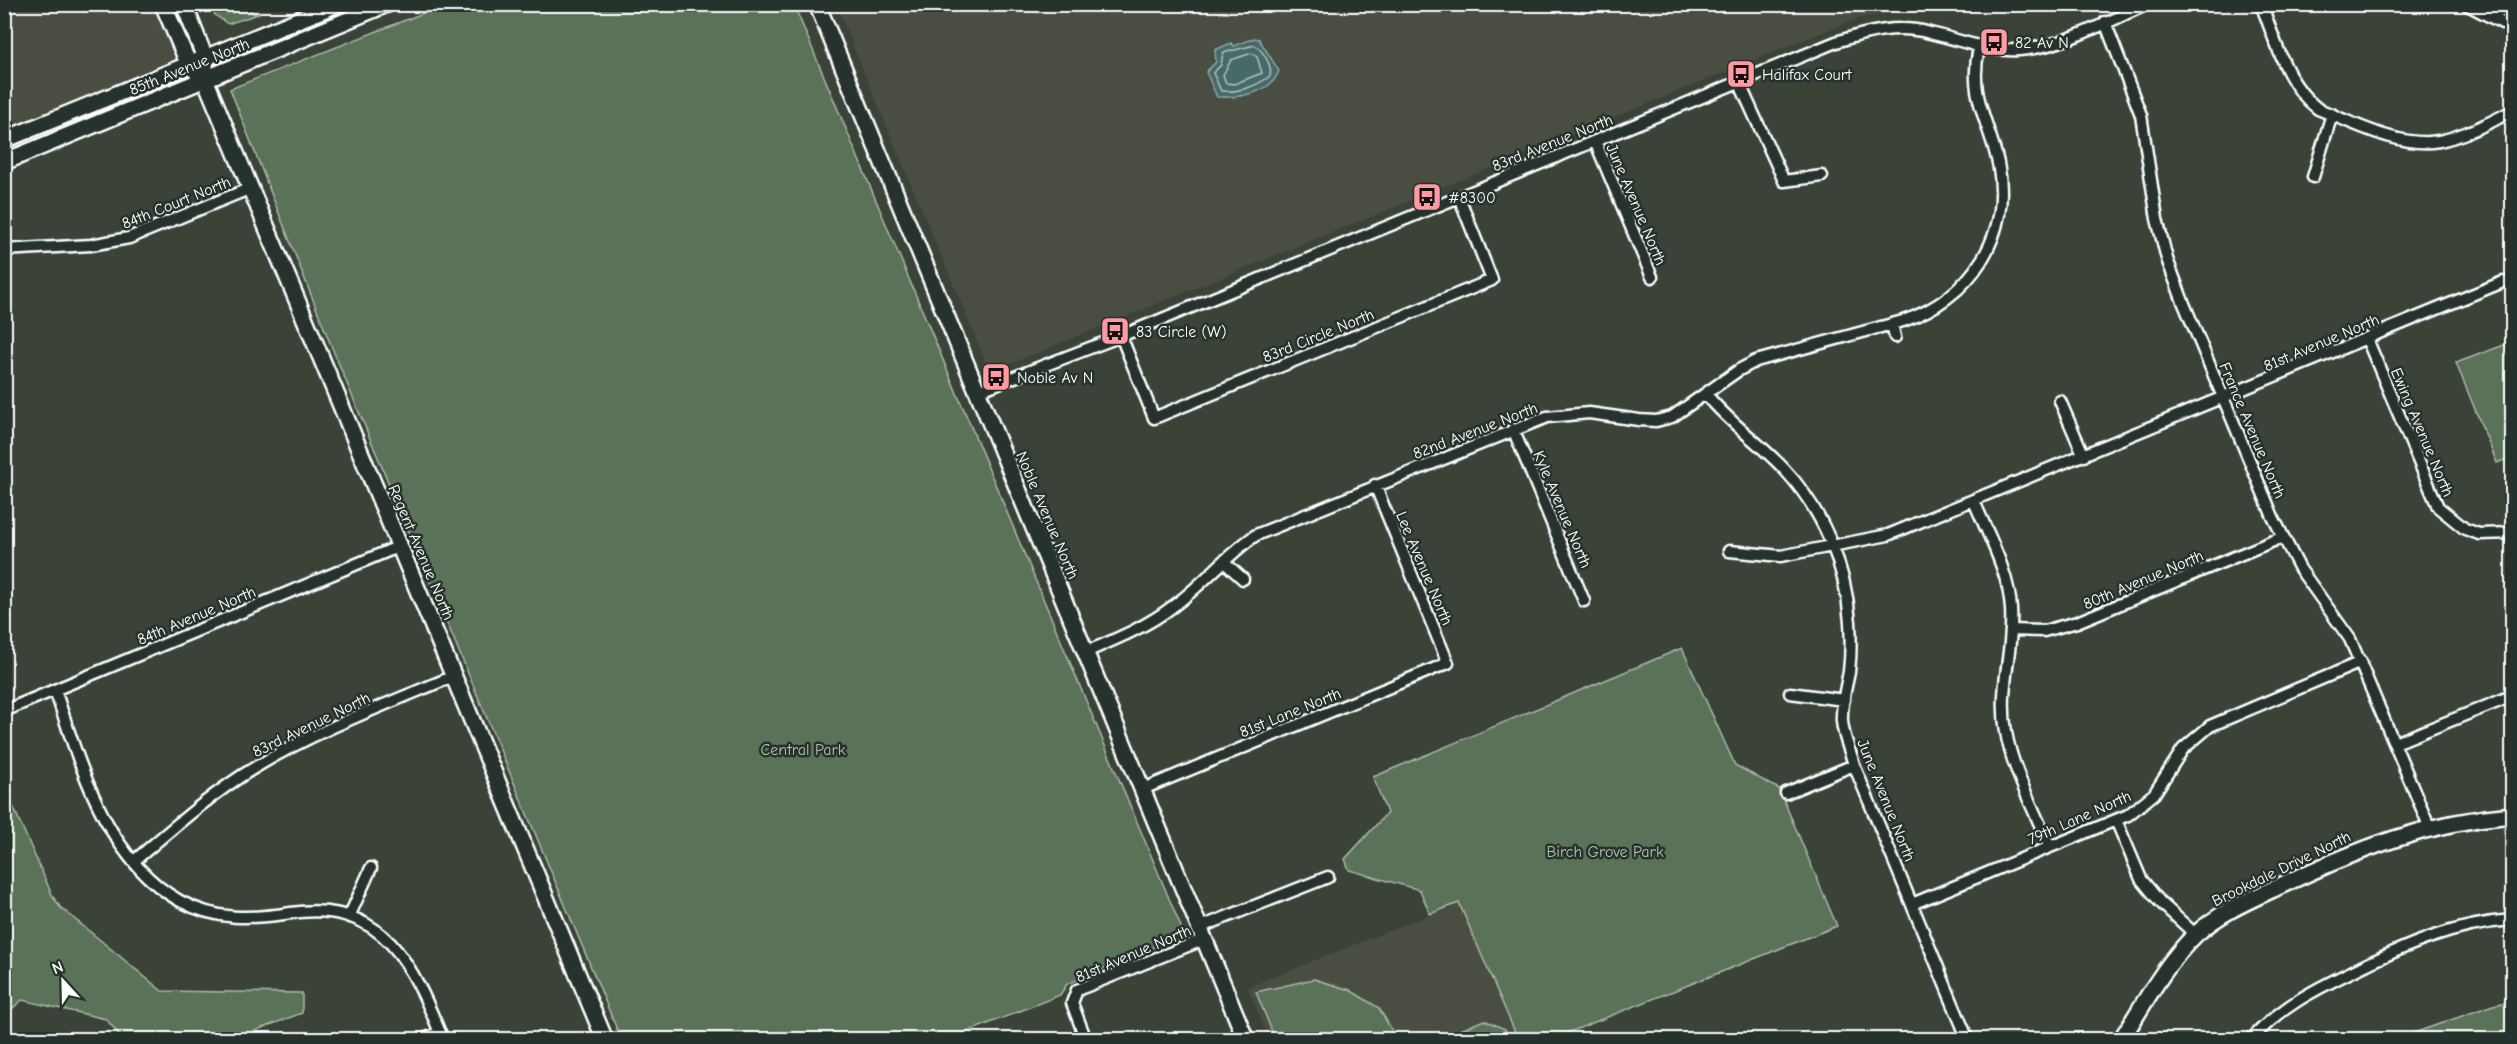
<svg xmlns="http://www.w3.org/2000/svg" width="2517" height="1044" font-family="'Comic Neue',sans-serif">
  <style>
    .built { fill: #4a4e42 }
    .green { fill: #5a7359; stroke: #acb9ac; stroke-width: 1.5 }
    .water { fill: #466a68; stroke: #90a6a4; stroke-width: 1.5 }
    .lines { fill: none; stroke-linecap: round; stroke-linejoin: round }
    .shore { stroke: #b5c3c3; stroke-width: 1.5 }
    .street-casing { stroke: #fff; stroke-width: 15 }
    .secondary-casing { stroke: #fff; stroke-width: 20 }
    .street { stroke: #26332d; stroke-width: 10 }
    .secondary { stroke: #26332d; stroke-width: 15 }
    .labels { text-anchor: middle; stroke-width: 5; stroke-linejoin: round; paint-order: stroke }
    .poi-label { font-size: 16px; fill: #fff; stroke: #26332d; text-anchor: start }
    .street-label { font-size: 16px; fill: #fff; stroke: #26332d }
    .park-label { font-size: 16px; fill: #b5c0b4; stroke: #26332d }
  </style>
  <rect width="100%" height="100%" fill="#3b4339"/>
  <filter id="ink" filterUnits="userSpaceOnUse"><feTurbulence type="fractalNoise" baseFrequency=".0167" numOctaves="2"/><feDisplacementMap in="SourceGraphic" scale="12" xChannelSelector="R" yChannelSelector="G"/><feConvolveMatrix kernelMatrix="1 2 1 2 8 2 1 2 1" color-interpolation-filters="sRGB"/></filter>
  <g filter="url(#ink)">
    <path class="built" d="M5 5H156L177 51V60L176 63 65 112 5 127Z
      M836 5H1929L1921 8 1855 19 990 372Z
      M1459 903 1518 1039H1269L1248 987Z"/>
    <path class="green" d="M446 4 794 5 1184 934 1067 984 1060 995 950 1039H621L328 338 230 89Z
      M210 5H248L253 13 258 14 228 24 215 15Z
      M2512 342V457L2497 463 2456 363Z
      M1682 648 1735 765 1779 789 1837 926 1552 1039H1518L1459 903 1430 914 1420 890 1349 870 1345 859 1387 813 1373 777Z
      M5 788 53 897 60 907 162 991 302 993V1013L233 1039H123L106 1019 22 1000 5 1015Z
      M1314 979 1350 990 1379 1008 1397 1039H1275L1256 992Z
      M2512 1001V1039H2404L2414 1033 2493 1005Z
      M1484 1020 1505 1029 1509 1039H1438Z"/>
    <path class="water" d="M1254 38 1259 39 1279 71C1271 94 1238 98 1217 97L1206 72 1216 62 1215 50 1231 43 1234 46Z"/>
    <g class="lines">
      <path class="shore" d="M1255 45C1263 51 1273 66 1270 76 1257 86 1238 93 1221 91L1213 73 1221 65 1223 53Z
        M1252 53 1257 57 1262 73 1234 84 1226 83 1223 75 1231 60Z"/>
      <g class="street-casing">
        <path id="street" d="M2261 4C2276 41 2286 85 2318 109 2354 123 2400 148 2439 141 2464 136 2490 123 2512 111
          M2466 4 2512 28
          M2491 15 2512 7
          M2105 22 2141 115 2157 219 2167 259 2182 299 2273 517 2300 569 2350 639 2430 828
          M1739 82 1784 181 1822 176
          M1595 141 1652 277
          M2313 177 2332 114
          M4 250 91 245 129 238 251 188
          M1892 324 1895 337
          M1121 336 1154 418 1492 280 1459 197
          M2367 339 2438 507 2465 529 2479 534 2512 533
          M978 391 1121 336 1836 42C1867 32 1898 24 1930 33 1961 40 1987 52 2019 50 2063 47 2108 21 2148 4
          M1706 394C1729 423 1760 443 1785 470 1823 511 1846 566 1850 622 1851 638 1851 655 1849 672 1846 688 1841 704 1842 721 1843 736 1850 750 1854 765L1968 1040
          M2060 401 2084 456
          M1513 429 1584 601
          M1974 501C1988 535 2009 572 2011 609 2014 652 1998 687 2006 732 2012 769 2035 812 2050 847
          M1729 551 1781 556 1888 535 2503 282
          M1223 561 1243 579
          M2011 630 2044 631 2077 622 2283 537
          M1086 652C1116 639 1146 627 1172 607 1202 586 1225 556 1256 535L1547 417 1589 413 1639 420 1656 421 1672 417 1739 370 1756 361 1903 321C1970 299 2013 235 1998 163 1988 118 1968 96 1979 48
          M55 690C80 764 106 860 180 901 217 921 251 919 291 913 385 899 413 967 443 1040
          M1790 693 1844 700
          M4 711 400 546
          M2395 743 2512 696
          M1143 789 1448 663 1375 485
          M1786 793 1854 765
          M2116 820 2141 879 2160 902 2196 935
          M134 861C173 828 211 794 254 768 317 730 387 704 454 676
          M1912 904 2128 815 2154 794 2183 749 2210 726 2361 662
          M349 917 371 868
          M1201 927 1328 877
          M422 1040 440 1032
          M1086 1040 1072 1003 1077 990 1205 939
          M2251 1040C2280 1007 2314 990 2353 971 2404 946 2454 924 2512 920"/>
      </g>
      <g class="secondary-casing">
        <path id="secondary" d="M163 4 189 65 196 71
          M184 4 205 58V79L605 1040
          M817 4 1246 1040
          M4 140 337 4
          M4 162 387 4
          M2121 1040C2144 1004 2164 965 2195 935 2220 912 2252 899 2282 885 2359 849 2427 822 2512 815"/>
      </g>
      <use href="#street" class="street"/>
      <use href="#secondary" class="secondary"/>
    </g>
  </g>
  <defs>
    <g id="bus-square" transform="scale(1.5)"><rect x="-9" y="-9" width="18" height="18" rx="4" fill="#ff9aa2" stroke="#26332d"/><path d="M-5-6H5V4H4V6H2V4H-2V6H-4V4H-5ZM-3.5-4V0h7V-4ZM-3.5 1.2v1.5H-2V1.2ZM2 1.2v1.5H3.5V1.2Z" fill="#111"/></g>
  </defs>
  <g fill-rule="evenodd">
    <use href="#bus-square" x="1994" y="42"/>
    <use href="#bus-square" x="1741" y="74"/>
    <use href="#bus-square" x="1427" y="197"/>
    <use href="#bus-square" x="1115" y="331"/>
    <use href="#bus-square" x="996" y="377"/>
  </g>
  <g class="labels">
    <g class="poi-label">
      <text x="2015" y="48">82 Av N</text>
      <text x="1762" y="80">Halifax Court</text>
      <text x="1448" y="203">#8300</text>
      <text x="1136" y="337">83 Circle (W)</text>
      <text x="1017" y="383">Noble Av N</text>
    </g>
    <g class="street-label">
      <text transform="translate(189 66) rotate(-22)" y="6">85th Avenue North</text>
      <text transform="translate(1552 142) rotate(-22)" y="6">83rd Avenue North</text>
      <text transform="translate(176 202) rotate(-22)" y="6">84th Court North</text>
      <text transform="translate(1637 204) rotate(67)" y="6">June Avenue North</text>
      <text transform="translate(1318 335) rotate(-22)" y="6">83rd Circle North</text>
      <text transform="translate(2321 342) rotate(-23)" y="6">81st Avenue North</text>
      <text transform="translate(1475 430) rotate(-21)" y="6">82nd Avenue North</text>
      <text transform="translate(2253 430) rotate(67)" y="6">France Avenue North</text>
      <text transform="translate(2423 432) rotate(67)" y="6">Ewing Avenue North</text>
      <text transform="translate(1563 509) rotate(67)" y="6">Kyle Avenue North</text>
      <text transform="translate(1048 515) rotate(67)" y="6">Noble Avenue North</text>
      <text transform="translate(422 552) rotate(67)" y="6">Regent Avenue North</text>
      <text transform="translate(1425 568) rotate(67)" y="6">Lee Avenue North</text>
      <text transform="translate(2143 579) rotate(-23)" y="6">80th Avenue North</text>
      <text transform="translate(196 615) rotate(-23)" y="6">84th Avenue North</text>
      <text transform="translate(1290 712) rotate(-22)" y="6">81st Lane North</text>
      <text transform="translate(311 724) rotate(-26)" y="6">83rd Avenue North</text>
      <text transform="translate(1887 800) rotate(68)" y="6">June Avenue North</text>
      <text transform="translate(2079 817) rotate(-24)" y="6">79th Lane North</text>
      <text transform="translate(2281 868) rotate(-26)" y="6">Brookdale Drive North</text>
      <text transform="translate(1133 953) rotate(-23)" y="6">81st Avenue North</text>
    </g>
    <g class="park-label">
      <text x="803" y="755">Central Park</text>
      <text x="1605" y="857">Birch Grove Park</text>
    </g>
  </g>
  <rect width="2517" height="1044" fill="none" stroke="#26332d" stroke-width="24"/>
  <rect x="12" y="12" width="2493" height="1020" fill="none" stroke="#fff" stroke-width="2" filter="url(#ink)"/>
  <g transform="translate(63 981) rotate(338)" stroke="#26332d" stroke-width="4.5" paint-order="stroke">
  <path d="M0-4.5L10 22L0 15L-10 22Z" fill="#ffffff"/>
  <text y="-9" font-size="16" font-weight="bold" text-anchor="middle" fill="#ffffff">N</text>
  </g>
</svg>
